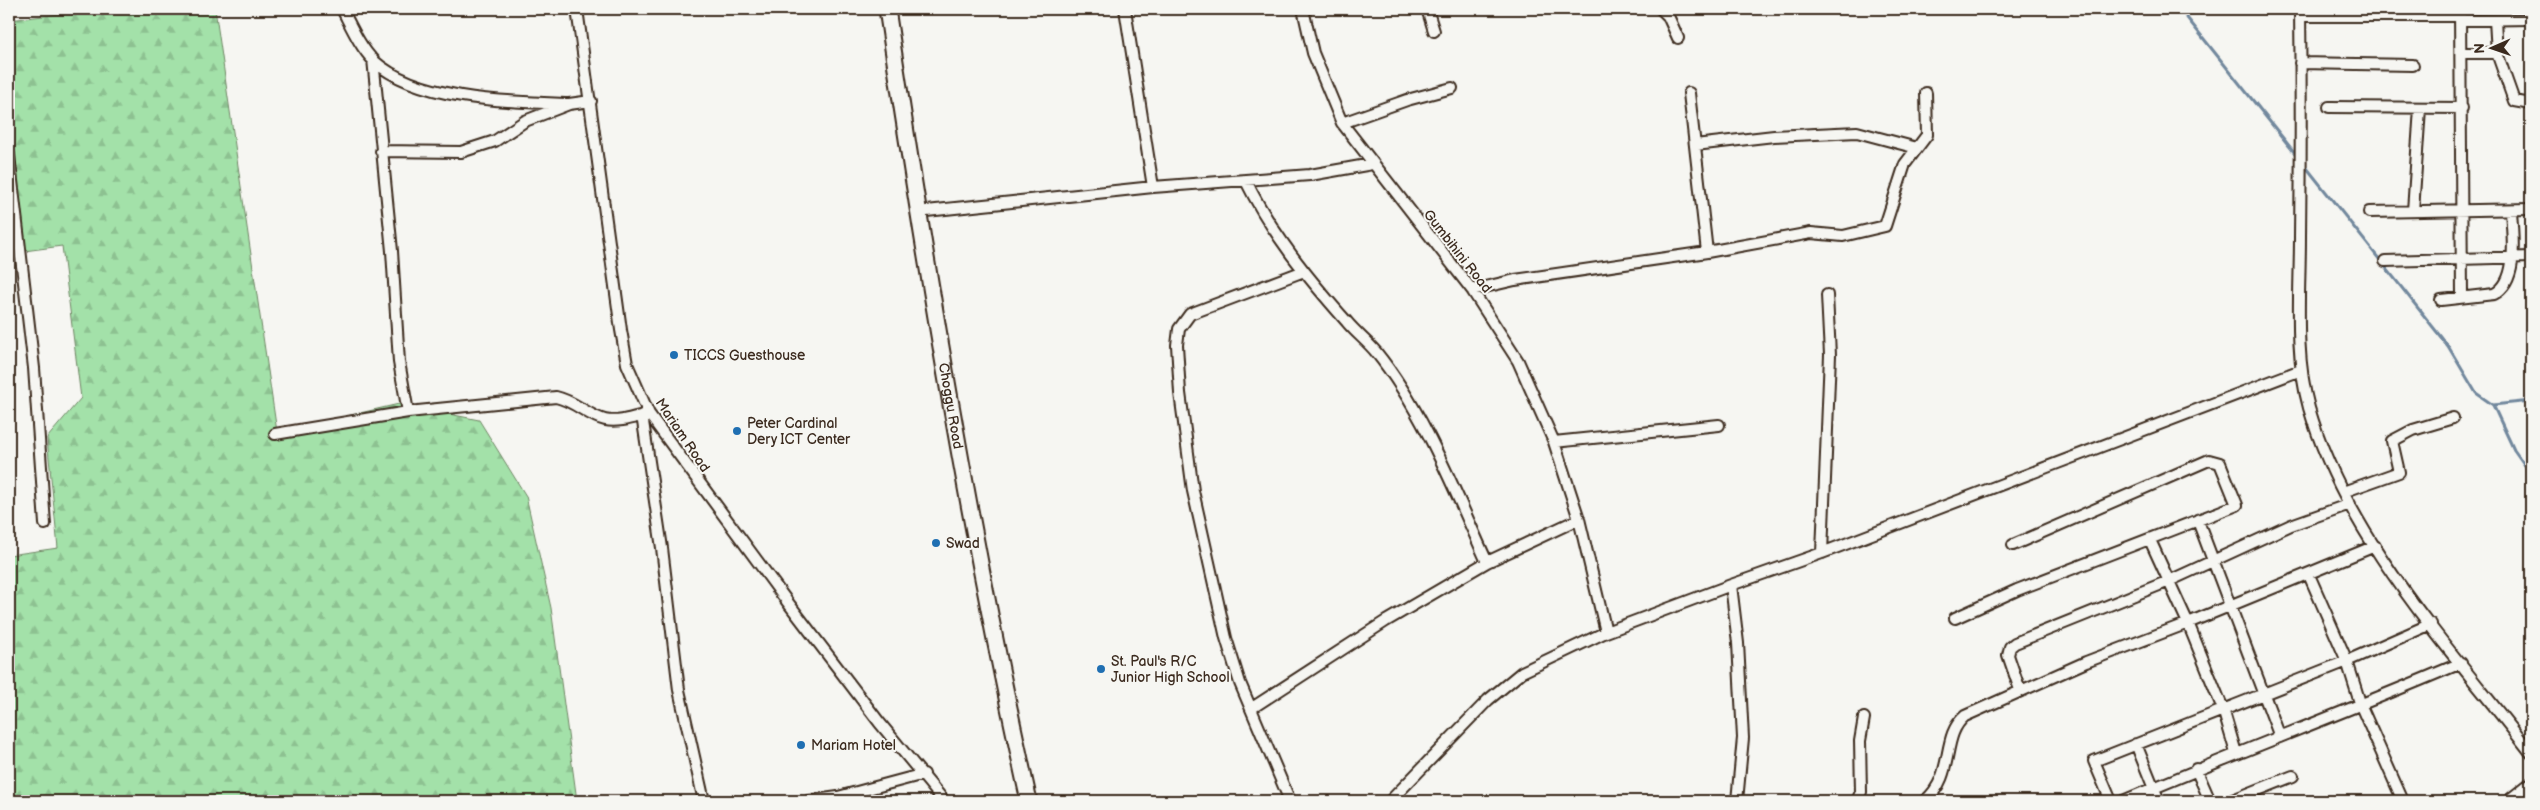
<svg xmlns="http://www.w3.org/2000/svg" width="2540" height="810" font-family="'Balsamiq Sans',sans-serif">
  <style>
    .forest { fill: url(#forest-firs); stroke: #6f8664 }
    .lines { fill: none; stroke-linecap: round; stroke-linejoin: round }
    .stream { stroke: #72889d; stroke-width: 3 }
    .street-casing { stroke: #3b2a1e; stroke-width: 14 }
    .secondary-casing { stroke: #3b2a1e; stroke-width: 19 }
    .street { stroke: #f6f6f2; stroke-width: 10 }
    .secondary { stroke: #f6f6f2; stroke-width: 15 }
    .poi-dot { fill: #1f6fb2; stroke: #f6f6f2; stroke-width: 2 }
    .labels { text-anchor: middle; stroke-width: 4; stroke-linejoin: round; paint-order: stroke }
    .street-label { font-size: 14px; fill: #3b2a1e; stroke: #f6f6f2 }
    .poi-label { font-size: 14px; fill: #3b2a1e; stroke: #f6f6f2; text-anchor: start }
  </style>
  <defs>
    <pattern id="forest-firs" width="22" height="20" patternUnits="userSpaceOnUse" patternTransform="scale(1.25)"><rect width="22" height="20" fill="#a3e1a9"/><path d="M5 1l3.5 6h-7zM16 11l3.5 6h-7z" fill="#8dc191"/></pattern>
  </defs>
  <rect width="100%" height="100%" fill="#f6f6f2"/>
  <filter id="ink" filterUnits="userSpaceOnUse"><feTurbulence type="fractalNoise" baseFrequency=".02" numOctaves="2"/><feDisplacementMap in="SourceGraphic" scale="10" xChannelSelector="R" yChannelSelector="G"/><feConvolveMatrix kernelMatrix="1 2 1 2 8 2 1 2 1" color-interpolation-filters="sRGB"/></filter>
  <g filter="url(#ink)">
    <path class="forest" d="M103 9H215L277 432 399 404 479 420 526 496 551 608 577 801H9V555L58 548 47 438 81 398 62 246 9 253V20Z"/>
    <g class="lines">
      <path class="stream" d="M2180 9 2298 157
        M2303 163 2448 346 2476 393 2493 405 2531 401
        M2493 405 2514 450 2531 474"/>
      <g class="street-casing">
        <path id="street" d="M342 9C351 26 360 47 374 61 418 101 512 102 569 104
          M577 9 621 330 627 364 649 414 789 604 879 722 944 801
          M1125 9 1153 187
          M1303 9 1313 53 1342 123 1472 290 1518 361 1554 442 1579 519 1606 632
          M1427 9 1434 31
          M1661 9 1668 16 1678 38
          M2300 9C2301 85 2301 161 2300 237 2300 293 2294 354 2309 408 2347 539 2450 648 2531 753
          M2460 9 2462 297
          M2300 16H2460
          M2460 20 2531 19
          M2495 20 2497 53
          M2461 53H2497L2514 101 2531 104
          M373 59 392 251 399 362 408 412
          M2300 63 2413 65
          M1689 93 1707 252
          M2329 107 2462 108
          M1342 123 1407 100 1452 88
          M1695 145 1774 136 1857 132 1917 148
          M381 151 461 152 495 141 525 121 569 104 591 101
          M9 155 34 368 45 524
          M1246 181C1272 234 1308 278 1347 322 1356 333 1367 341 1376 352 1423 410 1456 494 1487 562
          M2413 211 2420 108
          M917 212 1153 187 1310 175 1372 164
          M2369 212 2531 209
          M2385 261 2531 257
          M1472 290 1515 280 1707 252 1811 233 1843 236 1885 226 1905 164 1927 135 1926 93
          M2441 300 2494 294C2520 281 2512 233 2511 210
          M642 415 662 548 679 690 704 801
          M275 434 408 412 556 397C575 401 588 416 605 420 619 423 635 417 648 414
          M1554 442 1719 425
          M2343 492 2399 472 2392 441 2413 430 2453 418
          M2198 521 2280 737
          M2150 540 2188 623 2375 546
          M1822 553 1830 355 1827 295
          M2309 575 2347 661 2361 706 2403 801
          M1955 618 2017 590 2237 505 2220 463 2209 460 2013 545
          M2020 690 2008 655 2010 647 2015 643 2169 581 2291 525 2350 504
          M1252 708 1386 621 1487 562 1579 519
          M2136 744 2159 801
          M2196 769 2210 801
          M809 801 838 797 924 774
          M1290 801 1240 683 1226 638 1193 491 1180 393 1177 345 1179 329 1190 314 1304 271
          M1390 801 1488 700 1522 672 1606 632 1731 585
          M1737 801 1743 738 1738 643 1731 585 1822 553 2301 370
          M1857 801 1861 792 1860 741 1864 718
          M1925 801C1956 774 1940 737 1965 716L2086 662 2188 623 2223 709 2236 753
          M2111 801 2094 761 2347 661 2431 624
          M2123 801C2235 753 2349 711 2461 663
          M2230 801 2293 776"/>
      </g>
      <g class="secondary-casing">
        <g id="secondary">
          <path id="s1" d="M887 9C927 274 971 539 1029 801"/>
          <path d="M2512 801 2531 786"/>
        </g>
      </g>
      <use href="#street" class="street"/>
      <use href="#secondary" class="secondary"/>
    </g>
  </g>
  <g class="poi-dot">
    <circle cx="674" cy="355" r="5"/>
    <circle cx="737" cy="431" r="5"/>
    <circle cx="936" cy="543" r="5"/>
    <circle cx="1101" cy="669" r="5"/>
    <circle cx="801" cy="745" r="5"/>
  </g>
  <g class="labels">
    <g class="street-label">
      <text transform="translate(1458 251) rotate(52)" y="5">Gumbihini Road</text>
      <text dy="5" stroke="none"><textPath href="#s1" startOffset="402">Choggu Road</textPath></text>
      <text transform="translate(683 435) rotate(56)" y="5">Mariam Road</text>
    </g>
    <g class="poi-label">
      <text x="684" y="360">TICCS Guesthouse</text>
      <text x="747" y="428">Peter Cardinal<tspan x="747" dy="16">Dery ICT Center</tspan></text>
      <text x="946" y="548">Swad</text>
      <text x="1111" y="666">St. Paul's R/C<tspan x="1111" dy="16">Junior High School</tspan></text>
      <text x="811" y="750">Mariam Hotel</text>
    </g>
  </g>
  <rect width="2540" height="810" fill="none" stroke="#f6f6f2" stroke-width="30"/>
  <rect x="15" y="15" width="2510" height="780" fill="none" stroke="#3b2a1e" stroke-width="2" filter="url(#ink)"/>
  <g transform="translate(2492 48) rotate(268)" stroke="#f6f6f2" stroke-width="4" paint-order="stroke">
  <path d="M0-4L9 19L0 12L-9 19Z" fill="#3b2a1e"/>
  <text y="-8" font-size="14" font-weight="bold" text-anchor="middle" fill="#3b2a1e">N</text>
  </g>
</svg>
